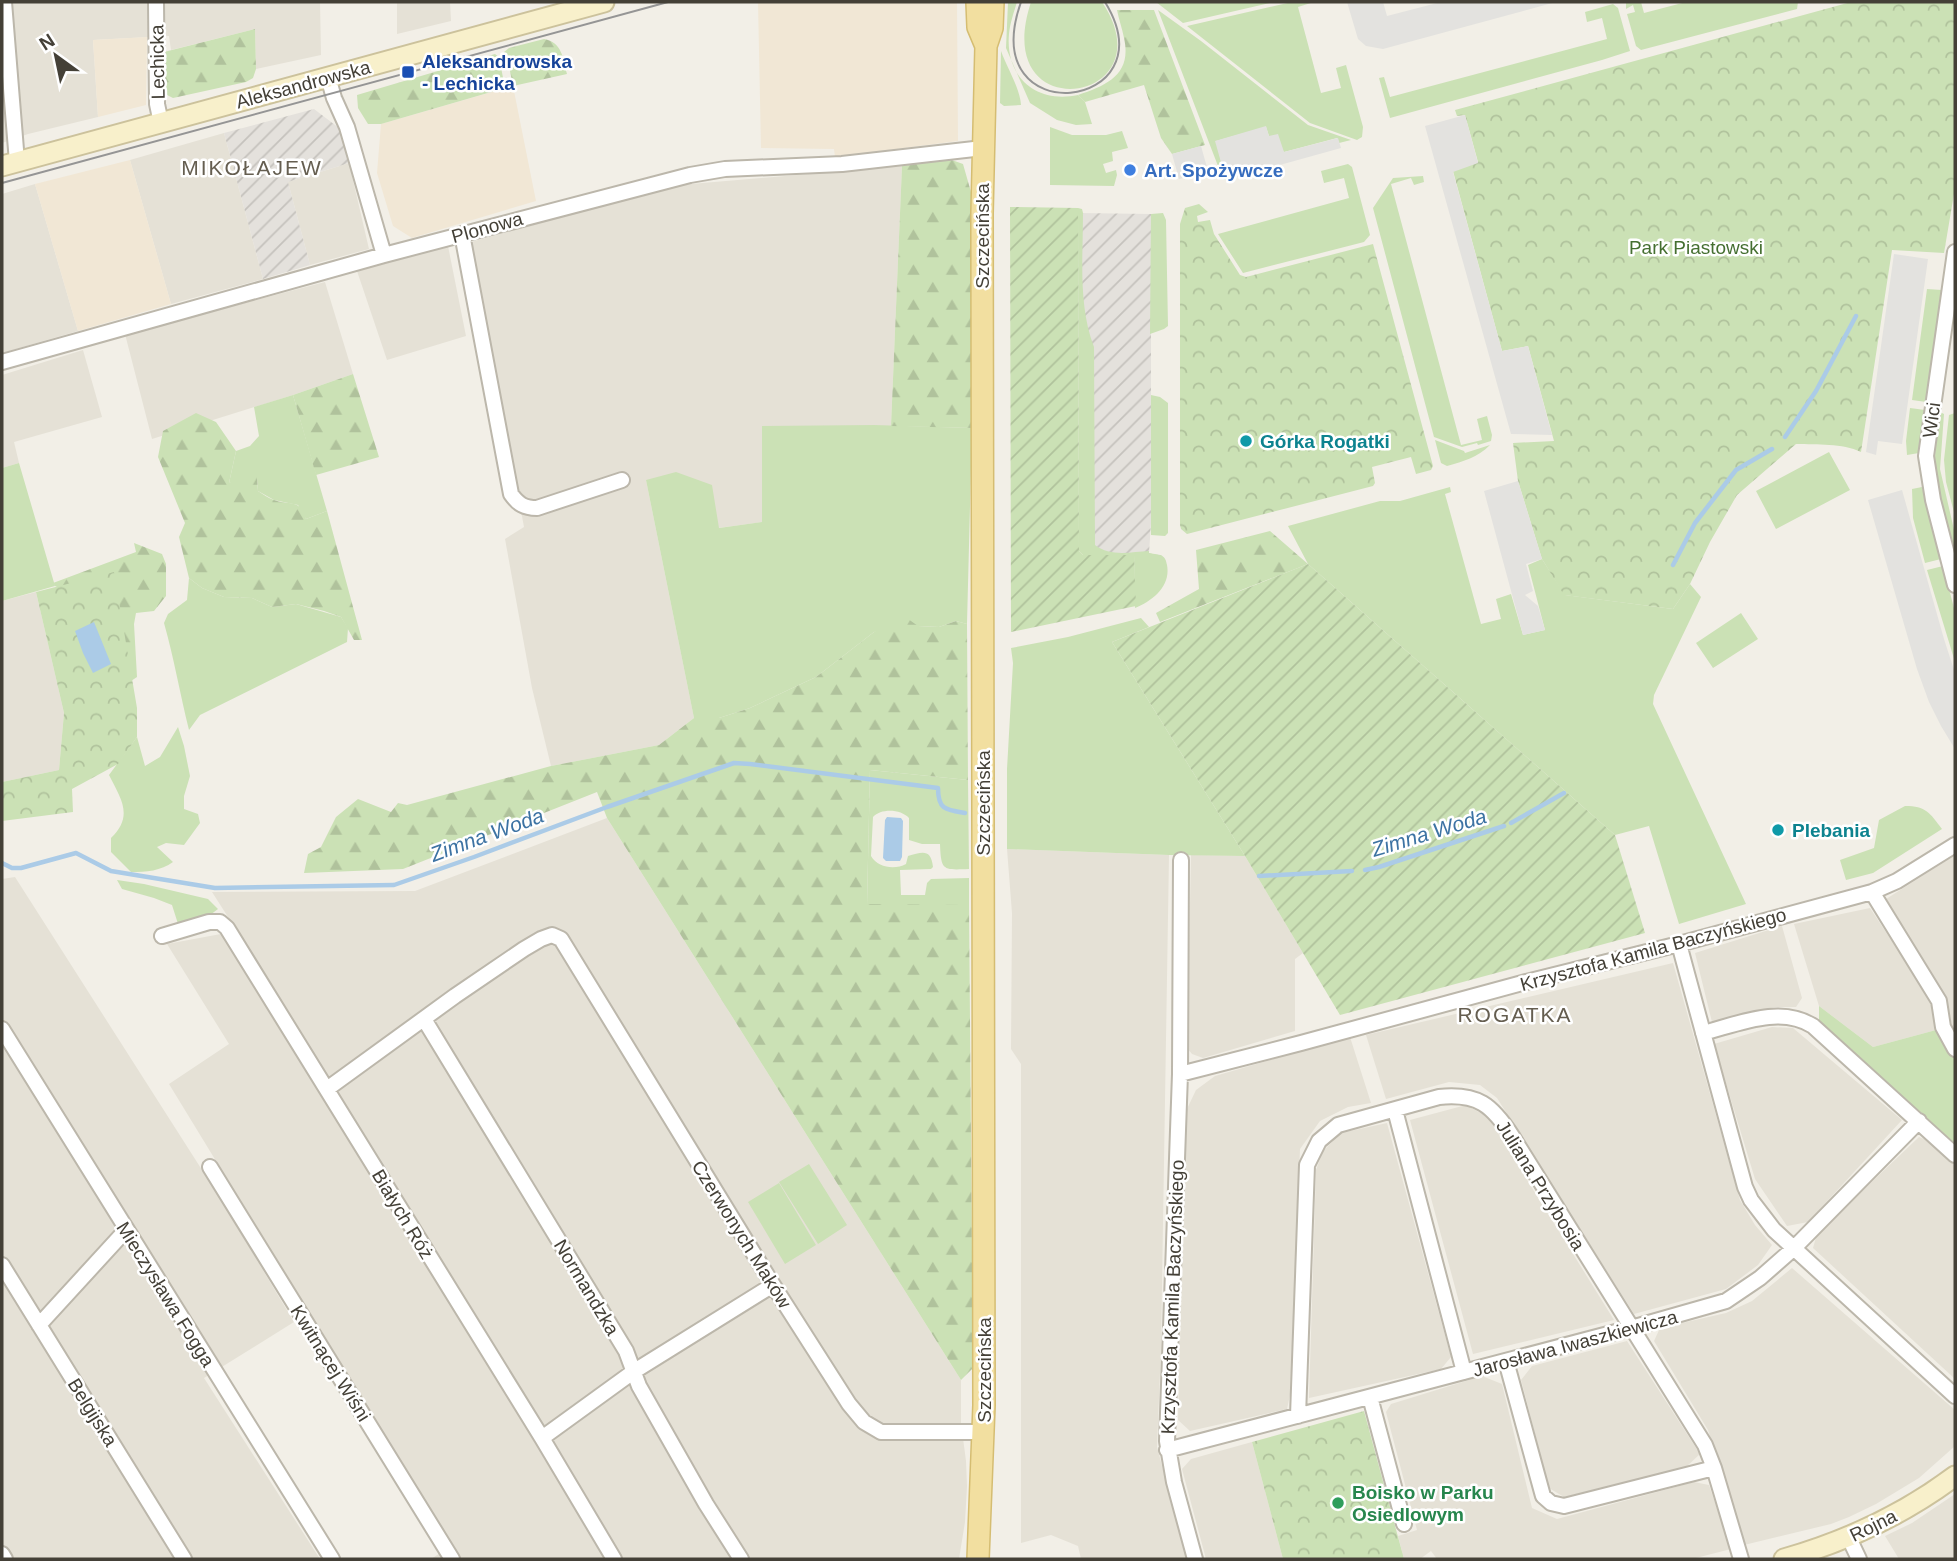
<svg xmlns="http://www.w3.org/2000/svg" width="1957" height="1561" font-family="Helvetica,sans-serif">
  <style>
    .residential { fill: #e5e1d6 }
    .commercial { fill: #f1e7d5 }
    .industrial { fill: url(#industrial-furrows) }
    .grass { fill: #cbe1b5 }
    .forest { fill: url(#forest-firs) }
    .park { fill: url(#park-crowns) }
    .garden { fill: url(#garden-furrows) }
    .parking { fill: #e3e2df }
    .water { fill: #abcbe7 }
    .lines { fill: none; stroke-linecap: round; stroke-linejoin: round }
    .stream { stroke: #abcbe7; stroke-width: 4.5 }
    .street-casing { stroke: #bcb7ab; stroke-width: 18 }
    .secondary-casing { stroke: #ccc29c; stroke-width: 23 }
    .primary-casing { stroke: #d5bd72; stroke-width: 24 }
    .street { stroke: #fff; stroke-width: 14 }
    .secondary { stroke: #f8f0cb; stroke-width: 19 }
    .primary { stroke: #f2dfa0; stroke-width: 21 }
    .tram { stroke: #959595; stroke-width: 2 }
    .transit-dot { fill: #1a4fb4; stroke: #fff; stroke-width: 2.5 }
    .shop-dot { fill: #3f7fe0; stroke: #fff; stroke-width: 2.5 }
    .culture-dot { fill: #0f9aa8; stroke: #fff; stroke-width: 2.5 }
    .leisure-dot { fill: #2e9e5b; stroke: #fff; stroke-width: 2.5 }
    .labels { text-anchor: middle; stroke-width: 5; stroke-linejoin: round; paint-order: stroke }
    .transit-label { font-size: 19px; font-weight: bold; fill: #164399; stroke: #fff; text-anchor: start }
    .street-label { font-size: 19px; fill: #444037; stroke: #fff }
    .shop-label { font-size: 19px; font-weight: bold; fill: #366cbe; stroke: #fff; text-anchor: start }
    .park-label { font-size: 19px; fill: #456f31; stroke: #fff }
    .culture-label { font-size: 19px; font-weight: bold; fill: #0d838f; stroke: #fff; text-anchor: start }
    .leisure-label { font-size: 19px; font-weight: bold; fill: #27864d; stroke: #fff; text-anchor: start }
    .neighbourhood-label { font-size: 21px; letter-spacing: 2px; fill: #655e50; stroke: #fff }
    .water-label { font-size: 21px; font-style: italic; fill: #3d73a3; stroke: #fff }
  </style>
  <defs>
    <pattern id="industrial-furrows" width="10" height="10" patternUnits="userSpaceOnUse" patternTransform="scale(1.75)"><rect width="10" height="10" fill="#e4e1dc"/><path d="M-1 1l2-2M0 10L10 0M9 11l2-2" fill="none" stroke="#c5c2bd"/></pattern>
    <pattern id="forest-firs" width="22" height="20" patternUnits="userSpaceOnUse" patternTransform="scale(1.75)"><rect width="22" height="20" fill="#cbe1b5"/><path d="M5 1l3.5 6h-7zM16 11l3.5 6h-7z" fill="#b0c29c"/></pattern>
    <pattern id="park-crowns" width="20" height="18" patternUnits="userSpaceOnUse" patternTransform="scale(1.75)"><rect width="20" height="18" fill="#cbe1b5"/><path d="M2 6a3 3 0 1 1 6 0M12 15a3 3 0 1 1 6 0" fill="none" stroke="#b0c29c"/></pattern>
    <pattern id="garden-furrows" width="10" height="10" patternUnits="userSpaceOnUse" patternTransform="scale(1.75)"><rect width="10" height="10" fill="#cbe1b5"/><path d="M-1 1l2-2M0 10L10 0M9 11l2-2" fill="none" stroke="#b0c29c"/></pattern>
  </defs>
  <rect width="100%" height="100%" fill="#f2efe7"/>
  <path class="residential" d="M2 2H320L321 55 256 69 255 29 171 50 169 36 93 40 98 117 28 134 2 143Z
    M397 2H450L451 21 397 34Z
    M224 133 263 279 171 304 130 160Z
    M349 163 369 249 310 265 288 182Z
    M902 166 891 426H762L763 522 718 528 646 480 694 718 659 745 551 766 532 688 505 539 524 527 471 242 679 185Z
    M35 184 78 331 2 353V194Z
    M448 246 466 336 387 360 357 271Z
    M325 282 353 374 293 395 152 439 125 334Z
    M83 350 102 417 14 442 19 463 2 468V375Z
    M36 592 64 713 59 770 2 782V601Z
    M607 818 961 1380V1423L966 1461 967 1486 965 1522 959 1559H431L451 1546 169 1084 229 1044 167 944 237 931 212 892 415 891Z
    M1007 849 1169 855 1161 1347 1157 1447 1187 1559H1081L1078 1546 1051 1535 1021 1543V1064L1011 1049 1012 913Z
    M1191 855 1245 856 1303 953 1295 959V1031L1203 1058 1192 1054 1187 1048Z
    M1955 855V1031L1952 1026 1947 1001 1883 901Z
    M15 877 218 1195 294 1322 204 1378 320 1559H2V879Z
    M1870 908 1930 999 1936 1030 1873 1047 1819 1006 1794 924Z
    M1782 926 1802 998 1796 1007H1775L1712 1022 1695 953Z
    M1673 963 1740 1200 1755 1225 1772 1245 1758 1265 1726 1289 1634 1314 1497 1098 1480 1085 1449 1082 1386 1099 1366 1035Z
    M1772 1027 1793 1028 1902 1120 1808 1222 1787 1226 1755 1179 1714 1044Z
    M1350 1037 1371 1103 1348 1107 1320 1121 1300 1149 1290 1395 1287 1409 1190 1431 1178 1420 1186 1111 1196 1090 1215 1076Z
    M1466 1105 1488 1117 1614 1320 1473 1354 1410 1120Z
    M1387 1123 1451 1357 1441 1369 1309 1398 1316 1170 1323 1151 1341 1133Z
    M1919 1137 1929 1141 1955 1165V1379L1813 1248 1817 1234Z
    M1792 1268 1955 1410V1446L1919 1478 1876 1504 1849 1517 1831 1524 1744 1545 1708 1430 1654 1341 1660 1328 1726 1313 1752 1301Z
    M1627 1341 1700 1454 1685 1468 1564 1497 1549 1488 1521 1380 1532 1366Z
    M1482 1376 1502 1384 1532 1508 1557 1519 1694 1482 1709 1485 1731 1549 1692 1559H1437L1431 1551 1420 1559H1404L1398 1536 1417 1530 1386 1412 1391 1404Z
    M1252 1442 1283 1559H1206L1182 1469 1191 1459Z
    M1955 1494V1559H1899L1885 1536 1912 1523Z"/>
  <path class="commercial" d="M758 2H957L958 141 835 157 834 149 761 148Z
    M147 37 146 105 98 117 93 40Z
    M513 86 536 201 412 238 393 226 377 173 381 124Z
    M130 160 171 304 78 331 35 184Z"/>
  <path class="industrial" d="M314 109 339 128 349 163 288 182 310 265 263 279 224 133Z
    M1078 213 1151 214V523L1149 553 1134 555 1079 551Z"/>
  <path class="grass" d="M1008 2H1017C1014 12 1010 23 1009 34 1005 77 1036 104 1078 95L1085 102 1092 124 1076 125 1057 120 1030 103 1006 48Z
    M1031 2H1102C1170 103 988 132 1031 2Z
    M1156 2H1274L1183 23Z
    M1292 2H1314L1298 7 1321 93 1341 88 1336 68 1346 65 1363 127 1362 137 1357 140 1310 123 1187 26Z
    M1626 2H1641L1644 13 1686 2H1798L1797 9 1641 50 1636 46 1627 14 1635 12 1633 5 1626 9Z
    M1613 4 1618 8 1630 51 1602 60 1390 118 1379 78 1384 77 1390 97 1607 39 1602 18 1587 22 1585 12Z
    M1158 10 1201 41 1308 125 1351 140 1339 143 1337 138 1284 152 1269 136 1266 127 1216 141 1226 180 1223 179Z
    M1001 51C1007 68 1020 88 1021 105L1004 106 1000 103Z
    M1050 127 1072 135H1106L1122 131 1128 148 1112 152 1113 161 1103 164 1106 173 1116 170 1117 175 1114 186 1050 185Z
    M1348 164 1352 167 1370 235 1364 242 1243 273 1218 234 1349 198 1344 178 1324 183 1321 171Z
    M1423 176 1424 182 1414 185 1411 178 1391 184 1461 445 1482 440 1477 419 1487 416 1492 435 1491 441 1478 445 1477 443 1462 447 1434 437 1373 208 1393 178Z
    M1078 208 1082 209 1083 213C1083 258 1078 305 1094 347L1095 545C1110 557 1131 552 1149 551V553C1150 553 1160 555 1161 555 1166 558 1166 561 1167 565 1171 586 1153 601 1135 608L1134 555H1083L1079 551Z
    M1163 213 1166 220 1168 326 1164 329 1150 334 1151 214Z
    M1927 289 1942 290 1926 402 1912 400Z
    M293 395 327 511 306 519 298 505 274 500 258 491 257 478 229 483 236 451 250 446 259 436 254 407Z
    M1151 395 1160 397 1168 403V533L1165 536 1151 535Z
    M1910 408 1925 410V413L1919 453 1907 455 1906 441Z
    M1940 412 1944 414 1940 469 1955 534V554C1947 522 1935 490 1935 457 1935 442 1938 427 1940 412Z
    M1955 413V516L1946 482 1944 460 1949 415Z
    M874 425 972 428 967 624 956 621 939 627 918 626 874 632 816 677 750 708 719 718H694L646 480 676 472 712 485 719 528 762 522V426Z
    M1435 440 1464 451 1465 453 1490 445C1477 458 1464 461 1447 466L1441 463Z
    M1829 452 1850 490 1776 529 1756 491Z
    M19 463 55 586 2 601V468Z
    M1450 487 1451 492 1445 494 1481 624 1501 619 1496 599 1511 594 1523 635 1545 630 1528 565 1542 559 1565 595 1673 609 1690 584 1701 597 1654 695 1653 704 1746 904 1679 924 1649 826 1615 835 1308 564 1288 526 1380 501H1400Z
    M1922 487 1941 559 1925 563 1913 518 1912 489Z
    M1943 566 1955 612V662L1927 570Z
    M189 578 202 588 224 597 252 598 272 607 296 604 341 617 348 628 347 642 200 715 189 730C180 694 174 658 164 623L168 614 187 600Z
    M1741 613 1758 639 1713 668 1696 643Z
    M1141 618 1149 627 1112 642 1245 856 1169 855 1007 849V769L1013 663 1011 648 1068 637Z
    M178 727 184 746 190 776 184 796V809L198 814 200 823 184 845 166 843 157 847 173 862C161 871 146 872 131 872L111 852V838C134 816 121 799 109 775L137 737 145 766 160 757Z
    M870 770 968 780 969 869C943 870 941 871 940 844H922L909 840V818C901 809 881 808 873 817L871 856C878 868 895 870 906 864L908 856C922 852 931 848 933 867L931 869 900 870 901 895H925L927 883 931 879 969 878V905H867Z
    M1905 806C1926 806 1930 813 1942 829L1873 873 1846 880 1840 860 1874 848 1879 820Z
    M117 880 144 884 208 899 218 909 210 915 179 927 172 905 154 898 122 889Z
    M1819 1006 1873 1047 1936 1030 1955 1059V1147L1819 1024Z
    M809 1164 847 1225 818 1244 779 1182Z
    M779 1183 816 1245 785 1264 748 1202Z"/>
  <path class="forest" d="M1117 10H1154L1205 145 1172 154 1161 138 1144 85 1085 102 1078 95C1108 85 1132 74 1124 38 1122 28 1119 20 1117 10Z
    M255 29 256 69 253 78 246 82 173 98 167 95 164 87V52Z
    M544 39C562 42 563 58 567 74L513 86 507 56 504 52 509 48Z
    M495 54 499 57 505 88 381 124H368L358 108 357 95Z
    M949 159 963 164 971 192 972 428 891 426 902 166Z
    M353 374 379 457 316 475 293 395Z
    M196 413 216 422 236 451 229 483 253 472 257 478 258 491C263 494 268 498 274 500 290 506 300 498 306 519L327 511 362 640H354L341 617 324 611 296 604 272 607 252 598 224 597 202 588 189 578 179 537 185 523 158 457 163 431Z
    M1270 531 1308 564 1160 622 1156 613 1199 589 1196 550Z
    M134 543 162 554 166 564V596L154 611 136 613 134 624 137 677 122 687 72 594 55 586 53 583 136 552Z
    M904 616 918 626 939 627 956 621 967 624 968 780 870 770 867 904 969 905 973 1368 961 1380 607 818 597 792 403 869 304 873 308 854 321 847 336 817 358 799 391 812 398 803 407 805 551 766 659 745 694 718H719L750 708 816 677 874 632Z"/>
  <path class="park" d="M1851 2H1955V188L1944 253 1892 250 1861 452C1842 443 1817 445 1796 444L1737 495 1710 542 1690 584 1673 609 1564 595 1542 559 1518 481 1513 443 1554 441 1528 346 1502 351 1453 171 1478 162 1465 115 1457 116 1455 110Z
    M1199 204 1208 212 1197 216 1198 222 1210 220 1214 234 1240 275 1246 277 1373 244 1433 466 1431 470 1416 474 1411 457 1372 467 1375 483 1373 486 1187 534 1181 529 1180 525V224L1185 208Z
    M114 572 137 708V737L118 764 72 789 73 812 2 821V782L59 770 64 713 36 592Z
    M1364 1411 1404 1559H1283L1252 1442Z"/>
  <path class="garden" d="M1010 207 1078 208 1079 551 1083 555H1134L1136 606 1011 632Z
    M1308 564 1615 835 1645 933 1340 1015 1245 856 1112 642Z"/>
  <path class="parking" d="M1347 2H1383L1387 16 1441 2H1556L1383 49 1366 46 1358 39Z
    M1465 115 1478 163 1453 172 1502 351 1528 346 1552 435 1511 434 1425 126Z
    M1266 126 1269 136 1278 134 1284 152 1338 138 1341 148 1226 180 1215 141Z
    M1201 146 1208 171 1179 179 1172 154Z
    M1894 254 1928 259 1902 444 1878 441 1876 455 1866 452Z
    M1518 481 1542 559 1526 564 1533 591 1525 595 1538 606 1545 630 1523 635 1484 491Z
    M1902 490 1944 639 1955 673V749L1941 726 1929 702 1917 669 1868 500Z"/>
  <path class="water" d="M94 622 111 664 93 673 83 653 75 631Z
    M887 817 901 818 903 821 902 857 900 861H886L883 858 885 820Z"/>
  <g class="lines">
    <path class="stream" d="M1785 437 1816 391 1856 316
      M1673 565 1695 523 1736 470 1772 449
      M1511 823 1564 793
      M2 863 12 868H21L76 853 111 871 215 888 394 885 474 857 607 807 734 763 750 764 938 788C938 810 946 810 965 813
      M1365 870 1379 867 1504 826
      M1259 876 1352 871"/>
    <g class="street-casing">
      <path id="street" d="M4 2 17 162
        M156 2 157 104 161 123
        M328 77 334 98 347 127 384 255
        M462 234 511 494C518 504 524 508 537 508L622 480
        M1955 252 1926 456 1933 500 1955 585
        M2 362 384 255 690 175 725 169 842 164 983 148
        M1872 892 1939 1001 1943 1027 1955 1049
        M162 936 209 922H220L227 928 542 1438 614 1559
        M1679 944 1745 1187 1751 1200 1774 1230 1955 1396
        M424 1019 626 1351 639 1386 706 1504 741 1559
        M2 1029 332 1559
        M1703 1033C1738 1024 1780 1005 1813 1026L1955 1155
        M1180 1074 1181 860
        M327 1089 455 996 524 949 541 939 552 935 561 939 773 1285 849 1404 864 1422 881 1432H984
        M1395 1110 1464 1372
        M210 1167 452 1559
        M2 1265 184 1559
        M39 1325 126 1230
        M1506 1361 1543 1496 1551 1503 1564 1506 1714 1468
        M1370 1397 1404 1524
        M1298 1416 1307 1165 1319 1141 1338 1125 1439 1097C1478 1093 1492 1105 1512 1136L1705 1445 1714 1468 1741 1559
        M542 1438 633 1372 773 1285
        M1167 1450 1631 1328 1726 1301 1760 1278 1793 1249 1919 1121
        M1849 1538 1859 1559
        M2 1554 5 1559
        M1195 1559 1174 1482 1167 1441 1180 1074 1301 1043 1526 982 1679 944 1872 892 1897 881 1955 845"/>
    </g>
    <g class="secondary-casing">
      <path id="secondary" d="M2 166 604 2
        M1784 1559C1847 1541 1903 1515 1955 1476"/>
    </g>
    <g class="primary-casing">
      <path id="primary" d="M977 2 978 27 986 46
        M978 1559 984 1405 982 213 986 46 992 28 993 2"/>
    </g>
    <use href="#street" class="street"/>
    <use href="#secondary" class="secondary"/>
    <use href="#primary" class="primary"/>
    <path class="tram" d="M1021 2C974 135 1172 111 1105 2
      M2 183 668 2"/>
  </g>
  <rect class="transit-dot" x="401" y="65" width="14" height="14" rx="3.5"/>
  <circle class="shop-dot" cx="1130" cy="170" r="7"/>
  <g class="culture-dot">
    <circle cx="1246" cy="441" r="7"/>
    <circle cx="1778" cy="830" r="7"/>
  </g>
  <circle class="leisure-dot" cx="1338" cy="1503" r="7"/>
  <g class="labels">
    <g class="transit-label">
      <text x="422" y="68">Aleksandrowska<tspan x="422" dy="22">- Lechicka</tspan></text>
    </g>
    <g class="street-label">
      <text transform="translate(157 62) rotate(-91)" y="7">Lechicka</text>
      <text transform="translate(303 84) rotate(-15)" y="7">Aleksandrowska</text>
      <text transform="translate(487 227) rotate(-15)" y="7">Plonowa</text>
      <text transform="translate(982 236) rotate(-90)" y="7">Szczecińska</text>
      <text transform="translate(1931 420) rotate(-82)" y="7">Wici</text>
      <text transform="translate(983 803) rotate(-90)" y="7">Szczecińska</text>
      <text transform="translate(1653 949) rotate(-15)" y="7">Krzysztofa Kamila Baczyńskiego</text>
      <text transform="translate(1541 1185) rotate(58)" y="7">Juliana Przybosia</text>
      <text transform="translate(403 1214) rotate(59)" y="7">Białych Róż</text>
      <text transform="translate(742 1234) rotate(58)" y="7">Czerwonych Maków</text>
      <text transform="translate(587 1287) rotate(59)" y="7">Normandzka</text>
      <text transform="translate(166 1294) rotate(58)" y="7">Mieczysława Fogga</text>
      <text transform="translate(1172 1297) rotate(-88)" y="7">Krzysztofa Kamila Baczyńskiego</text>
      <text transform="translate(1575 1343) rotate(-15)" y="7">Jarosława Iwaszkiewicza</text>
      <text transform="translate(331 1363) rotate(58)" y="7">Kwitnącej Wiśni</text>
      <text transform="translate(984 1370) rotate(-90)" y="7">Szczecińska</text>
      <text transform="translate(93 1412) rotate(58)" y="7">Belgijska</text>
      <text transform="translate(1873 1525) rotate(-26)" y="7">Rojna</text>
    </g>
    <g class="shop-label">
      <text x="1144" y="177">Art. Spożywcze</text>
    </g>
    <g class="park-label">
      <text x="1696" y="254">Park Piastowski</text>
    </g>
    <g class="culture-label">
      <text x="1260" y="448">Górka Rogatki</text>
      <text x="1792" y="837">Plebania</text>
    </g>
    <g class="leisure-label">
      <text x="1352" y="1499">Boisko w Parku<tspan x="1352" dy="22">Osiedlowym</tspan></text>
    </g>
    <g class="neighbourhood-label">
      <text x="252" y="175">MIKOŁAJEW</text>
      <text x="1515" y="1022">ROGATKA</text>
    </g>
    <g class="water-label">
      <text transform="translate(1429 833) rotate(-17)" y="7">Zimna Woda</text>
      <text transform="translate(487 835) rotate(-20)" y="7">Zimna Woda</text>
    </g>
  </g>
  <rect width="1957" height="1561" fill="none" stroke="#444037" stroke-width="7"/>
  <g transform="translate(56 56) rotate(327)" stroke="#ffffff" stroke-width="5" paint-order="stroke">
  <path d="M0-5L12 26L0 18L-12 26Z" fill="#444037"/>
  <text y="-10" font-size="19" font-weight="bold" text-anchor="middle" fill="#444037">N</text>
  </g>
</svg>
